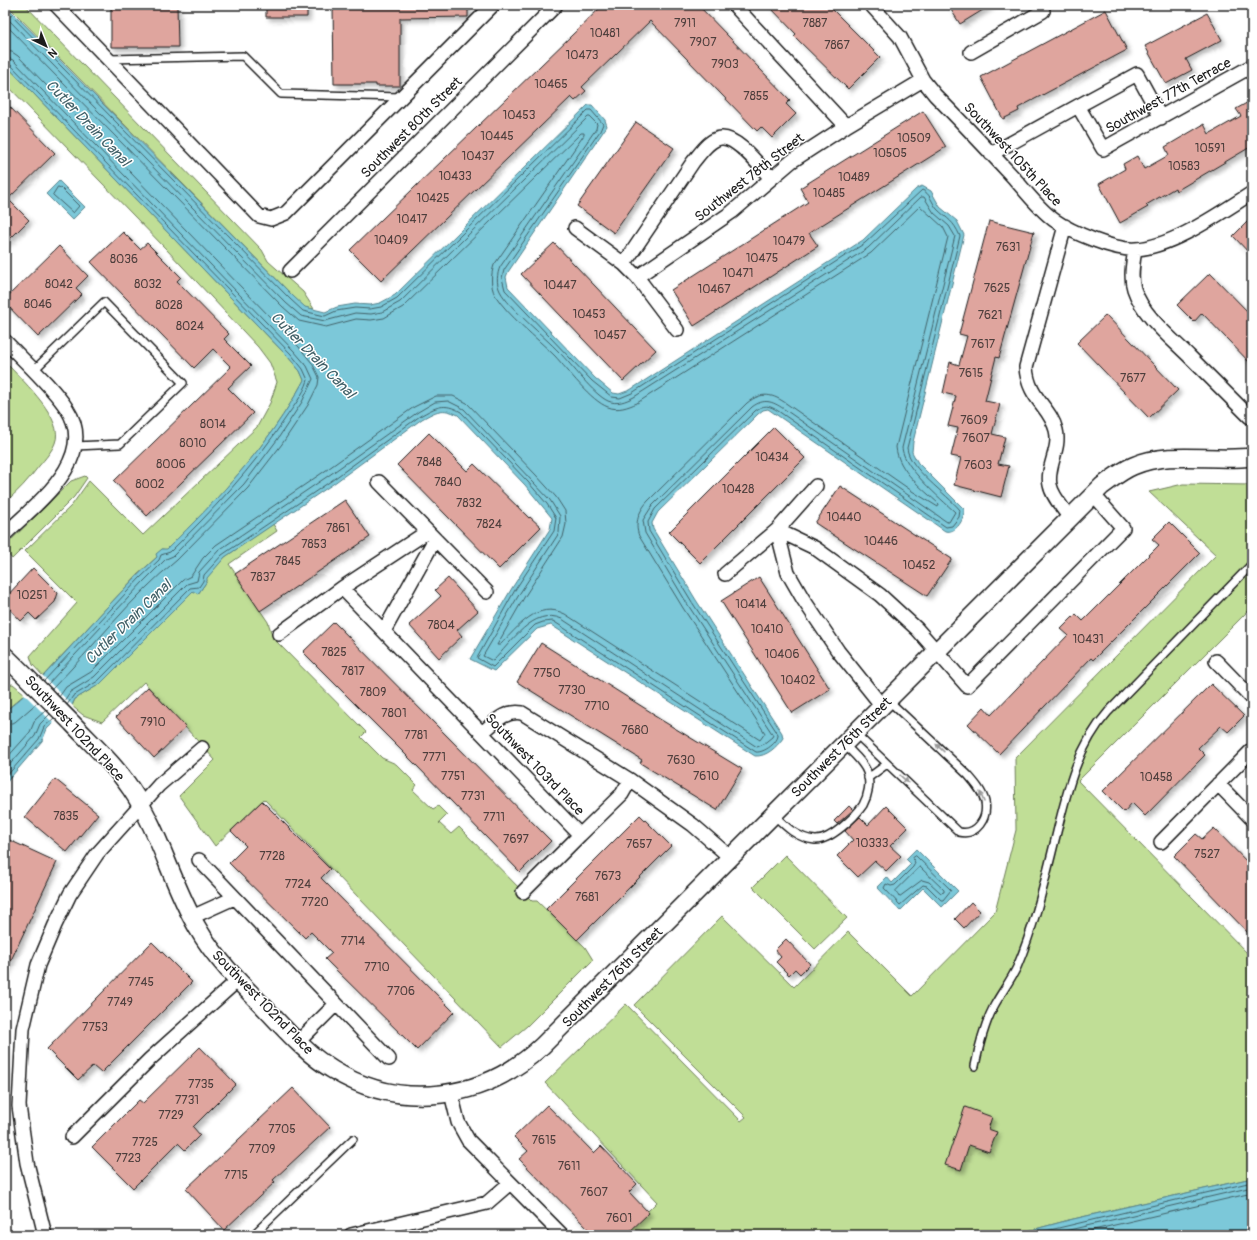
<svg xmlns="http://www.w3.org/2000/svg" width="1257" height="1240" font-family="Pangolin,sans-serif">
  <style>
    .green { fill: #c0de96; stroke: #6e7d59 }
    .water { fill: #7bc8d9; stroke: #55838d }
    .pier { fill: #fff }
    .lines { fill: none; stroke-linecap: round; stroke-linejoin: round }
    .shore { stroke: #426168; stroke-width: 1 }
    .building { fill: #dfa59e; stroke: #1c1c1c; filter: url(#shadow) }
    .service-casing { stroke: #1c1c1c; stroke-width: 10 }
    .minor-casing { stroke: #1c1c1c; stroke-width: 16 }
    .tertiary-casing { stroke: #1c1c1c; stroke-width: 20 }
    .service { stroke: #fff; stroke-width: 7 }
    .minor { stroke: #fff; stroke-width: 13 }
    .tertiary { stroke: #fff; stroke-width: 17 }
    .oneway { fill: #999 }
    .labels { text-anchor: middle; stroke-width: 3; stroke-linejoin: round; paint-order: stroke }
    .number-label { font-size: 12px; fill: #4d3e3c }
    .street-label { font-size: 14px; fill: #1c1c1c; stroke: #fff }
    .water-label { font-size: 15px; font-style: italic; fill: #426168; stroke: #fff }
  </style>
  <defs>
    <filter id="shadow"><feDropShadow dx="3.5" dy="3.5" stdDeviation="2" flood-color="#0004"/></filter>
  </defs>
  <rect width="100%" height="100%" fill="#fff"/>
  <filter id="ink" filterUnits="userSpaceOnUse"><feTurbulence type="fractalNoise" baseFrequency=".025" numOctaves="2"/><feDisplacementMap in="SourceGraphic" scale="8" xChannelSelector="R" yChannelSelector="G"/><feConvolveMatrix kernelMatrix="1 2 1 2 8 2 1 2 1" color-interpolation-filters="sRGB"/></filter>
  <g filter="url(#ink)">
    <path class="green" d="M7 5H25L262 250 268 261 303 292 314 309 305 308 293 296Z
      M5 64 288 357 300 371 304 380C269 445 219 498 167 550L162 549 157 557 137 575 43 676 33 665 30 656 77 603 25 551 72 505 89 481 143 535 257 427 270 403 277 382 270 363 258 347 166 249 5 83Z
      M5 364 10 367C24 382 65 420 55 443 52 451 45 459 39 466 29 479 18 492 5 502Z
      M85 476 87 478 74 497 12 559 8 554 5 546 71 481Z
      M1183 484 1252 485V607L1078 781 1252 958V1178L1069 1220 1013 1235H624L657 1202 545 1083 626 1004 741 1121 746 1117 634 1005 722 916 794 987 848 932 912 996 995 912 1016 830 1015 758 1216 555 1149 492Z
      M273 524 277 531 229 564 268 622 273 638 366 732 361 737 382 758 396 764 417 785 413 790 433 809 438 806 447 815 439 823 451 834 459 827 532 901H537L585 947 593 960 527 1026 502 1047 264 799 215 846 179 796 215 760 144 682 102 722 83 715 72 706 75 699 100 684 194 590 198 594 207 581 206 578 225 557Z
      M13 684 25 694 5 711V685Z
      M785 855 847 918 815 949 753 887Z"/>
    <path class="water" d="M5 5 293 296 305 307 325 312 337 307 355 304 370 305 380 303 395 295 588 105H592L605 120 607 126 508 272 506 277 508 287 595 378 613 393 619 394 630 390 863 240 916 189 922 186 931 191 940 207 957 221 964 235 913 442 912 452 918 463 964 509C965 519 956 534 945 531L768 409 763 410 758 414 658 512 652 523 653 529 696 600 782 733 783 738C777 747 766 757 755 756L551 625 537 629 494 671 470 659 512 588 550 529 552 518 525 485 458 415C442 407 437 411 422 419L333 484 225 557 207 578V581L198 594 193 591 100 684 75 699 72 705 47 729 42 741 5 784V711C26 696 44 675 62 656 93 623 123 588 157 557L156 554 162 549H167C219 498 269 445 304 380L300 371 288 357 5 64Z
      M59 181 85 207 72 220 46 194Z
      M916 849 958 891 942 907 923 888 900 911 877 887 887 877 892 883 911 864 906 859Z
      M1252 1178V1235H1013L1069 1220Z"/>
    <path class="pier" d="M42 675 74 707 55 725 23 693Z"/>
    <g class="lines">
      <path class="shore" d="M5 9 290 299 303 311 325 316 336 311 355 308 370 309 381 307 397 298 588 110H591L603 124 600 131 504 270 502 278 505 290 592 381 612 397 620 398 632 393 865 243 922 190C930 193 932 203 937 209 948 220 953 220 960 236L907 448C909 469 947 494 960 510L959 517 952 526 946 527 781 413C771 406 765 403 755 411L655 509 648 522 649 531 692 602 778 734C779 742 764 753 756 752L553 621 543 622 535 625 493 667 477 658 515 590 554 531 556 518 547 504 528 482 461 412C444 402 436 407 420 416L331 481 222 555 204 575 203 581 199 587 190 588 98 681 73 696 67 705
        M5 16 286 303 301 316 325 321 355 313 371 314 382 312 400 302 588 117H590L597 124 596 129 500 267C497 274 496 283 500 291 508 307 545 337 559 352 572 365 593 394 608 401 617 405 626 401 634 397L868 248 921 197H924L934 213 949 226 955 236 902 448C904 468 940 498 955 512L949 522H947L784 409C772 401 764 398 752 407L652 506 643 520 645 533 688 605 773 735 772 737 762 745 757 747 562 619C533 606 511 643 493 661L483 656 520 593 559 533 560 516 550 500 464 409 448 401 435 402 418 412 328 476 219 550 199 572 197 581 187 584 94 677 70 692 64 701
        M5 24 283 307 299 321 326 327 356 319 371 320 384 318 403 307 581 133H584V135L494 265C491 274 490 286 495 295 508 316 537 338 555 356 568 370 591 401 608 407 618 411 628 407 637 403L871 253 920 206 943 227 948 237 896 447C898 471 923 489 939 504L938 507 912 491 787 404C773 394 762 391 747 403L648 501C639 511 634 523 639 536L683 608 765 733 760 740 565 614C537 600 518 627 500 645H497L525 596 563 537 566 524 565 511 556 497 536 475 467 403 453 396H436L414 407 325 471 216 545 203 558 191 576 183 580 91 672 66 687 59 697
        M5 51 12 52 18 56 299 347 312 363 319 377 318 385 308 405 282 444 248 488 177 560C131 597 94 647 52 689
        M5 57 13 60 294 351 307 366 313 379 302 402 277 440 244 484 173 556 166 559 143 582 47 685
        M5 62 10 64 291 354 303 369 308 380C304 394 293 407 285 419 252 469 212 511 170 552L161 555 159 560 140 578 44 681
        M58 187 61 188 79 206 73 213 53 195Z
        M5 725 15 722 38 702
        M5 760 30 732 35 720 46 710
        M5 770 35 736 40 724 50 714
        M5 778 39 739 44 727 54 718
        M916 856 951 890 943 900H941L927 886 923 885 900 905 884 888 886 884 891 886 895 885 913 867 915 863 913 858Z
        M920 867 944 890V892L941 893 929 882 922 880 899 897 896 891Z
        M1029 1235 1252 1182
        M1048 1235 1252 1187
        M1072 1235 1252 1193"/>
    </g>
    <path class="building" d="M111 5H177L178 47H111Z
      M266 5H307V17H266Z
      M333 5H468V17L400 18V86H376V84H334Z
      M603 5H698L790 100 786 104 796 114 772 138 761 127 757 131 650 21 582 87 586 91 575 101 571 97 381 281 350 250Z
      M768 5H828L880 57 848 89 794 36 796 34Z
      M948 5H991L960 24Z
      M1106 10 1127 50 1018 108 1019 111 1003 119 981 77Z
      M1207 13 1222 40 1186 59 1192 70 1166 84 1145 46Z
      M1252 100V146L1176 191 1175 188 1146 205 1148 207 1120 223 1099 184 1125 169 1123 164 1137 156 1144 169 1169 155 1165 147 1204 124 1209 134 1241 116 1236 109Z
      M5 102 55 153 8 199 29 220 5 244Z
      M923 111 946 147 809 233 818 246 694 326 671 290 808 202 800 188Z
      M636 122 674 148 614 233 577 206Z
      M1252 217V256L1233 236Z
      M989 221 1034 232 999 358 996 357 985 401 1000 404 992 434 1005 437 998 464 1009 466 1001 497 954 485 961 458 951 456 958 428 948 426 956 396 943 393 950 362 959 365 967 336 959 334Z
      M123 232 140 249 147 243 181 277 177 281 229 334 224 339 251 366 228 388 253 413 147 516 114 481 231 367 213 349 194 368 91 262Z
      M554 243 656 350 623 381 521 274Z
      M59 246 88 276 76 288 82 294 38 337 5 303V299Z
      M1210 273 1252 316V365L1202 313 1194 322 1177 305Z
      M1106 315 1178 390 1149 418 1077 343Z
      M774 427 805 458 700 563 669 532Z
      M429 433 467 471 474 464 529 518 530 517 541 527 499 569 397 465Z
      M840 486 952 559 927 596 815 523Z
      M345 500 370 537 260 611 235 574Z
      M1169 522 1200 553 1093 660 1091 658 999 754 968 724 984 707 991 715 1068 635 1061 629 1076 614 1083 621 1159 545 1152 539Z
      M33 568 58 593 55 602 36 620 29 613 21 621 5 604V598Z
      M759 577 830 689 792 713 721 601Z
      M448 578 478 611 457 630 462 636 439 658 409 625 441 596 435 590Z
      M334 622 551 841 520 872 417 766 303 652Z
      M541 643 654 714 653 715 742 769 717 810 640 763 642 760 517 682Z
      M1211 684 1244 716 1228 732 1221 726 1198 748 1205 755 1145 816 1132 803 1124 812 1103 791Z
      M148 687 186 727 154 758 116 717Z
      M55 779 98 814 67 852 25 817Z
      M262 801 330 869 321 878 454 1012 417 1050 325 959 332 953 311 932 305 938 229 863 246 846 231 831Z
      M849 806 853 810 837 824 834 821Z
      M886 806 908 828 890 846 901 856 886 871 875 861 858 877 837 856 853 840 845 831 860 817 868 825Z
      M640 815 671 846 577 940 546 909Z
      M1214 828 1252 867V937L1174 856 1196 834 1202 839Z
      M5 838 57 862 5 973Z
      M971 902 980 911 964 928 955 919Z
      M786 939 810 964 800 974 795 969 789 975 776 962 781 957 775 950Z
      M152 942 192 982 101 1073 93 1066 78 1080 47 1049Z
      M200 1047 236 1084 193 1127 200 1135 185 1150 178 1143 133 1188 92 1147 139 1100 143 1103Z
      M293 1088 330 1127 273 1180 275 1182 224 1230 186 1189Z
      M547 1105 594 1153 601 1146 637 1184 629 1192 649 1213 626 1235H594L519 1159 528 1151 514 1137Z
      M965 1107 992 1117 988 1129 997 1132 989 1152 969 1145 961 1170 945 1165Z"/>
    <g class="lines">
      <g class="service-casing">
        <path id="service" d="M109 59 243 56 281 94 401 97
          M33 371 104 302 183 383 120 444 75 446
          M855 733 959 832C977 836 988 818 985 802 983 792 975 783 968 775L888 700
          M868 778 887 764
          M774 815C786 827 797 838 815 840 830 841 855 817 863 805 868 796 871 783 867 772 863 761 852 753 844 744
          M975 1066C979 1046 984 1025 994 1006 1001 993 1011 980 1017 967 1035 925 1045 880 1056 836 1067 791 1077 747 1108 712L1252 564
          M253 1235 353 1139"/>
      </g>
      <g class="minor-casing">
        <path id="minor" d="M56 5 259 216 271 219 286 213 493 5
          M734 5 846 126
          M871 5 900 37 923 80 935 95C962 122 988 150 1014 178 1026 192 1039 209 1054 220 1071 232 1115 251 1136 249 1173 247 1221 212 1252 193
          M971 52 1043 11 1039 5
          M1078 106 1137 74 1161 118
          M991 154 1078 106 1103 149 1252 66
          M1065 226 1026 367C1028 399 1050 406 1056 430 1061 449 1046 467 1050 485 1052 496 1063 508 1069 517
          M575 228 624 264 637 277 677 330
          M1135 250C1133 262 1130 277 1134 289 1143 316 1170 337 1190 357 1210 377 1230 397 1250 417
          M624 264 693 162C700 154 709 139 721 138 737 136 760 167 771 178
          M290 271 556 5
          M637 277 732 212 792 161 846 126 923 80
          M5 341C24 361 53 387 67 409 99 458 36 504 5 534
          M379 482 487 592
          M777 530 815 548 880 595 917 629 967 686 1123 528 1093 494
          M777 530 788 573 803 599 838 651 882 706
          M725 574 777 530 816 486
          M342 588 580 835 622 794 630 780 693 825 731 858
          M384 631 435 539
          M279 634 342 588 427 532
          M1216 661 1252 698
          M482 733C495 722 505 710 522 713L630 780
          M1218 784 1252 819
          M1161 842 1252 750
          M199 860 389 1059
          M523 892 580 835
          M192 917 234 898
          M298 1042 336 1004
          M451 1093 458 1122 468 1140 562 1235
          M72 1137 150 1059 238 980
          M45 1235 27 1163 19 1106 23 1029 38 965 55 925 70 894 97 854 159 785 202 748
          M351 1235 487 1203 510 1183"/>
      </g>
      <g class="tertiary-casing">
        <path id="tertiary" d="M5 656C28 678 50 701 72 723 93 745 114 764 131 789 160 832 171 882 197 927 214 957 239 982 263 1006 285 1029 306 1054 333 1070 402 1112 484 1100 542 1046L1102 486C1112 479 1121 471 1133 466 1170 450 1213 462 1252 457"/>
      </g>
      <use href="#service" class="service"/>
      <use href="#minor" class="minor"/>
      <use href="#tertiary" class="tertiary"/>
    </g>
    <defs><path id="oneway-solid" d="M-6-.8H1V-3.2L6.5 0L1 3.2V.8H-6Z"/></defs>
    <g class="oneway">
      <use href="#oneway-solid" transform="translate(940 748) rotate(-137)"/>
      <use href="#oneway-solid" transform="translate(904 779) rotate(43)"/>
      <use href="#oneway-solid" transform="translate(982 797) rotate(-112)"/>
    </g>
  </g>
  <g class="labels">
    <g class="number-label">
      <text x="685" y="27">7911</text>
      <text x="815" y="27">7887</text>
      <text x="605" y="37">10481</text>
      <text x="703" y="46">7907</text>
      <text x="837" y="49">7867</text>
      <text x="582" y="59">10473</text>
      <text x="725" y="68">7903</text>
      <text x="551" y="88">10465</text>
      <text x="756" y="100">7855</text>
      <text x="519" y="119">10453</text>
      <text x="497" y="140">10445</text>
      <text x="914" y="142">10509</text>
      <text x="1210" y="152">10591</text>
      <text x="890" y="157">10505</text>
      <text x="478" y="160">10437</text>
      <text x="1184" y="170">10583</text>
      <text x="455" y="180">10433</text>
      <text x="854" y="181">10489</text>
      <text x="829" y="197">10485</text>
      <text x="433" y="202">10425</text>
      <text x="412" y="223">10417</text>
      <text x="391" y="244">10409</text>
      <text x="789" y="245">10479</text>
      <text x="1008" y="251">7631</text>
      <text x="762" y="262">10475</text>
      <text x="124" y="263">8036</text>
      <text x="738" y="277">10471</text>
      <text x="59" y="288">8042</text>
      <text x="148" y="288">8032</text>
      <text x="560" y="289">10447</text>
      <text x="997" y="292">7625</text>
      <text x="714" y="293">10467</text>
      <text x="38" y="308">8046</text>
      <text x="169" y="309">8028</text>
      <text x="589" y="318">10453</text>
      <text x="990" y="319">7621</text>
      <text x="190" y="330">8024</text>
      <text x="610" y="339">10457</text>
      <text x="983" y="348">7617</text>
      <text x="971" y="377">7615</text>
      <text x="1133" y="382">7677</text>
      <text x="974" y="424">7609</text>
      <text x="213" y="428">8014</text>
      <text x="976" y="442">7607</text>
      <text x="193" y="447">8010</text>
      <text x="772" y="461">10434</text>
      <text x="429" y="466">7848</text>
      <text x="171" y="468">8006</text>
      <text x="978" y="469">7603</text>
      <text x="448" y="486">7840</text>
      <text x="150" y="488">8002</text>
      <text x="738" y="493">10428</text>
      <text x="469" y="507">7832</text>
      <text x="844" y="521">10440</text>
      <text x="489" y="528">7824</text>
      <text x="338" y="532">7861</text>
      <text x="881" y="545">10446</text>
      <text x="314" y="548">7853</text>
      <text x="288" y="565">7845</text>
      <text x="919" y="569">10452</text>
      <text x="263" y="581">7837</text>
      <text x="32" y="599">10251</text>
      <text x="751" y="608">10414</text>
      <text x="441" y="629">7804</text>
      <text x="767" y="633">10410</text>
      <text x="1088" y="643">10431</text>
      <text x="334" y="656">7825</text>
      <text x="782" y="658">10406</text>
      <text x="353" y="675">7817</text>
      <text x="547" y="677">7750</text>
      <text x="798" y="684">10402</text>
      <text x="572" y="694">7730</text>
      <text x="373" y="696">7809</text>
      <text x="597" y="710">7710</text>
      <text x="394" y="717">7801</text>
      <text x="153" y="726">7910</text>
      <text x="635" y="734">7680</text>
      <text x="416" y="739">7781</text>
      <text x="434" y="761">7771</text>
      <text x="681" y="764">7630</text>
      <text x="453" y="780">7751</text>
      <text x="706" y="780">7610</text>
      <text x="1156" y="781">10458</text>
      <text x="473" y="800">7731</text>
      <text x="66" y="820">7835</text>
      <text x="494" y="821">7711</text>
      <text x="516" y="843">7697</text>
      <text x="872" y="847">10333</text>
      <text x="639" y="848">7657</text>
      <text x="1207" y="858">7527</text>
      <text x="272" y="860">7728</text>
      <text x="608" y="880">7673</text>
      <text x="298" y="888">7724</text>
      <text x="587" y="901">7681</text>
      <text x="315" y="906">7720</text>
      <text x="353" y="945">7714</text>
      <text x="377" y="971">7710</text>
      <text x="141" y="986">7745</text>
      <text x="401" y="995">7706</text>
      <text x="120" y="1006">7749</text>
      <text x="95" y="1031">7753</text>
      <text x="201" y="1088">7735</text>
      <text x="187" y="1104">7731</text>
      <text x="171" y="1119">7729</text>
      <text x="282" y="1133">7705</text>
      <text x="544" y="1144">7615</text>
      <text x="145" y="1146">7725</text>
      <text x="262" y="1153">7709</text>
      <text x="128" y="1162">7723</text>
      <text x="569" y="1170">7611</text>
      <text x="236" y="1179">7715</text>
      <text x="594" y="1196">7607</text>
      <text x="619" y="1222">7601</text>
    </g>
    <g class="street-label">
      <text transform="translate(1168 95) rotate(-29)" y="5">Southwest 77th Terrace</text>
      <text transform="translate(411 127) rotate(-45)" y="5">Southwest 80th Street</text>
      <text transform="translate(1013 154) rotate(47)" y="5">Southwest 105th Place</text>
      <text transform="translate(749 177) rotate(-38)" y="5">Southwest 78th Street</text>
      <text transform="translate(75 728) rotate(47)" y="5">Southwest 102nd Place</text>
      <text transform="translate(841 747) rotate(-45)" y="5">Southwest 76th Street</text>
      <text transform="translate(535 764) rotate(46)" y="5">Southwest 103rd Place</text>
      <text transform="translate(612 977) rotate(-45)" y="5">Southwest 76th Street</text>
      <text transform="translate(263 1002) rotate(46)" y="5">Southwest 102nd Place</text>
    </g>
    <g class="water-label">
      <text transform="translate(88 123) rotate(46)" y="5">Cutler Drain Canal</text>
      <text transform="translate(313 355) rotate(46)" y="5">Cutler Drain Canal</text>
      <text transform="translate(128 622) rotate(-44)" y="5">Cutler Drain Canal</text>
    </g>
  </g>
  <rect width="1257" height="1240" fill="none" stroke="#fff" stroke-width="20"/>
  <rect x="10" y="10" width="1237" height="1220" fill="none" stroke="#1c1c1c" stroke-width="1.5" filter="url(#ink)"/>
  <g transform="translate(46 46) rotate(137)" stroke="#ffffff" stroke-width="3" paint-order="stroke">
  <path d="M0-3L7 15L0 10L-7 15Z" fill="#1c1c1c"/>
  <text y="-6" font-size="11" font-weight="bold" text-anchor="middle" fill="#1c1c1c">N</text>
  </g>
</svg>
